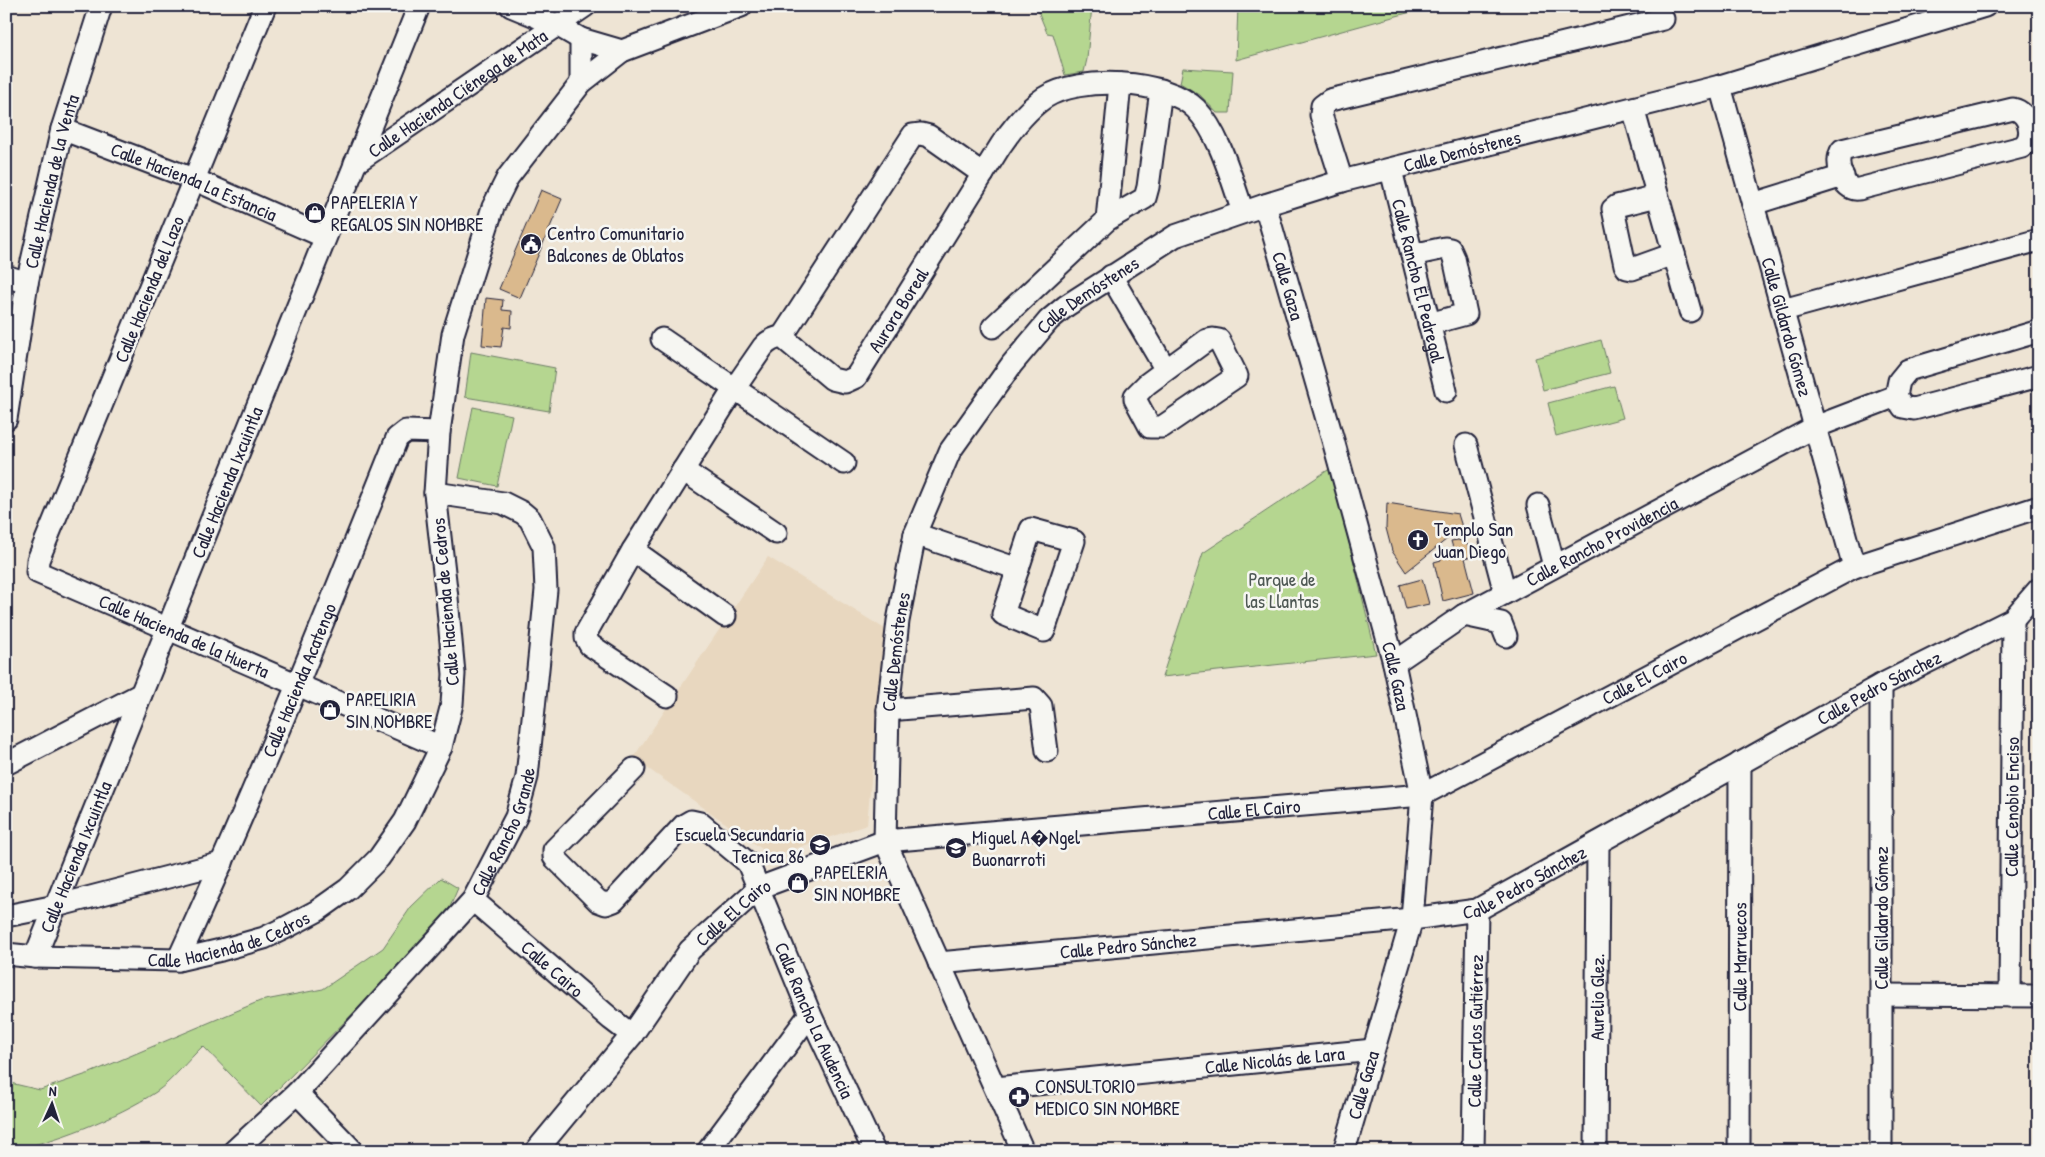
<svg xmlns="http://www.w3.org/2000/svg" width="2045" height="1157" font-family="'Patrick Hand',sans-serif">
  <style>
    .built { fill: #e8d7bf }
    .green { fill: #b5d690; stroke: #6c7c66 }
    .building { fill: #dab98d; stroke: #22223b }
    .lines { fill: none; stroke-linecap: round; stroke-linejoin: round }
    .minor-casing { stroke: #22223b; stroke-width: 25 }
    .minor { stroke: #f6f6f2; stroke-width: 21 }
    .labels { text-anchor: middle; stroke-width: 5; stroke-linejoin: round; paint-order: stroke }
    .street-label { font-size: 19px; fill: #22223b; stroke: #f6f6f2 }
    .poi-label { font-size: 19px; fill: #22223b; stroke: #f6f6f2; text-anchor: start }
    .park-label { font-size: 19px; fill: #4e5854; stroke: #f6f6f2 }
  </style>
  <rect width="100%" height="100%" fill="#eee4d4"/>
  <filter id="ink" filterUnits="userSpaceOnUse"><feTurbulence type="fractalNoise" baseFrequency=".02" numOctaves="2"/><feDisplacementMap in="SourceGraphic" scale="10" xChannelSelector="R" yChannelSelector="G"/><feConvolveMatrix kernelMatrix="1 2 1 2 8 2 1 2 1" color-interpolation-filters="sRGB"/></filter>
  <g filter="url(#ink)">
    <path class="built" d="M768 557 885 629 867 825 772 856 633 758Z"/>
    <path class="green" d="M1036 6H1092L1087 59 1084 72 1065 75 1053 34 1047 33Z
      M1238 6H1433L1236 60Z
      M1183 68 1233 71 1230 113H1217L1200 95 1180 83Z
      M1601 340 1610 373 1543 390 1535 358Z
      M471 352 555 368 549 411 465 397Z
      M1614 386 1623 418 1556 436 1548 403Z
      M473 407 512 415 497 486 459 478Z
      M1331 468 1376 654 1162 677 1203 553Z
      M441 878 458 888 450 907 412 954 261 1106 203 1046C188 1060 172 1081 156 1092 118 1117 51 1144 6 1151V1082L40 1090 90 1073 260 1001 323 989 383 948 411 907Z"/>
    <path class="building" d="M541 190 562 199 520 298 499 289Z
      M486 298 503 300 502 310 512 311 511 328 504 327 501 347 482 345Z
      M1387 503 1458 514 1462 527 1406 572 1392 551 1386 528Z
      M1458 540 1466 543 1471 549 1473 556 1465 558 1474 593 1443 601 1434 562 1441 560 1439 552 1453 548 1451 541Z
      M1422 579 1429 604 1406 609 1400 585Z"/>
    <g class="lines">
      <g class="minor-casing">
        <g id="minor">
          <path id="s1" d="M265 6 38 560 37 572 441 747"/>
          <path d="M511 6 557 25 581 39 622 51"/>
          <path d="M581 83V39"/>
          <path id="s2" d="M1720 86 1854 567"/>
          <path d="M1633 108 1690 311"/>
          <path d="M2013 109C2029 112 2036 137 2022 147L1859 189C1842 192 1834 161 1842 150Z"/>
          <path id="s3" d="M62 129 193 179 325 237"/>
          <path id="s4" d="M355 163 585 6"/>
          <path id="s5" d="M1391 170 1446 391"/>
          <path d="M1342 181 1321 115 1322 106 1330 100 1663 19"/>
          <path d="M1657 196 1617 206 1613 209 1625 265 1627 268 1632 269 1674 254"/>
          <path d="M1753 204 1843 176"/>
          <path id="s6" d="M1265 205 1333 440 1394 663 1422 795 1412 919 1344 1151"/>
          <path d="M1107 220 1120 84"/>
          <path d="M1412 255 1445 248 1450 249 1454 258 1466 314 1429 324"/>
          <path d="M6 276 27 283"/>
          <path d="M1111 276 1166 370 1147 384 1135 396V399L1150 427H1162L1237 376 1219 340 1213 339 1207 340 1166 370"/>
          <path d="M1783 310 2039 240"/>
          <path d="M993 327 1107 220 1145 198 1148 187 1161 90"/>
          <path d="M2039 331 1908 370 1899 381 1896 396 1903 407 1914 409 2039 376"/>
          <path d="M782 337 913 135 921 134 929 136 983 174"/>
          <path d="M662 339 844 463"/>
          <path id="s7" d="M6 419 27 283 62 129 101 6"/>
          <path d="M1466 445 1505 593"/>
          <path d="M683 470 776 533"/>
          <path d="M1538 505 1554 566"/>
          <path d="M1031 529 1074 541 1044 631 1003 614Z"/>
          <path d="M915 534 1018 569"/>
          <path d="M633 550 725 616"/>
          <path d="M1464 615 1501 623 1506 636"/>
          <path id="s8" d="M1394 663 1464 615 1815 427 1896 396"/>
          <path d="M1881 685V1151"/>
          <path id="s9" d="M667 696 590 645 586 638V633L633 550 734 389 763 347C768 341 773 338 782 337L832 379 845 382 856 377 1001 145C1012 129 1028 109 1044 98 1079 75 1166 79 1196 109 1220 134 1232 181 1243 212"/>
          <path d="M888 710 1034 698 1041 706 1047 751"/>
          <path d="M6 764 141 694"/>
          <path id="s10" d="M634 769 554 850V857L598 901 606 904 614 901 684 825 691 821 700 823 748 863 810 1014 874 1151"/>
          <path id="s11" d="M473 900 611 1019 632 1035"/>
          <path d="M6 916 56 906 222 863"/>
          <path id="s12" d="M6 954 35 957 178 960 221 950 264 938 285 928 317 911 348 889 379 858 405 821 441 747 452 704 454 674 447 598 435 493 439 432 453 334 493 207 508 177 581 83 622 51 741 6"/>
          <path id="s13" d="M35 957 419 6"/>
          <path id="s14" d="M178 960C257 788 327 613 397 438L406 431 439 432"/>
          <path id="s15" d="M939 963 1412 919 1477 910 1881 685 2013 619 2039 589"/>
          <path d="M1882 995 2039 996"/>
          <path id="s16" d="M2010 996 2013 619"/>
          <path id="s17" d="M996 1088 1373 1050"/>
          <path d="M297 1093 353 1151"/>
          <path id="s18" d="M234 1151 297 1093 473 900 516 817 527 777 546 590 544 547 530 519 523 513 503 503 435 493"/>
          <path id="s19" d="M536 1151 632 1035 690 950 759 888 885 841 1422 795 1854 567 2039 507"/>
          <path d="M708 1151 810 1014"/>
          <path id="s20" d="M1023 1151 885 841 888 710 898 621 915 534 950 451 1012 364 1049 320 1066 306 1175 236 1265 205 1342 181 1720 86 1985 6"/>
          <path id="s21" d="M1473 1151 1477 910"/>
          <path id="s22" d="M1596 1151 1598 843"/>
          <path id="s23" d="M1739 1151 1740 763"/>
        </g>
      </g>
      <use href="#minor" class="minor"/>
    </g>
  </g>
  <defs>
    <g id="shop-disc" transform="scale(1.125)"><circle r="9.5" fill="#22223b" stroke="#f6f6f2"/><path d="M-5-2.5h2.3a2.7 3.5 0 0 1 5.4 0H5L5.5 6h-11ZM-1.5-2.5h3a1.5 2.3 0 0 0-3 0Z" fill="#fff"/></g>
    <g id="civic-disc" transform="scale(1.125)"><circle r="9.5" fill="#22223b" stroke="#f6f6f2"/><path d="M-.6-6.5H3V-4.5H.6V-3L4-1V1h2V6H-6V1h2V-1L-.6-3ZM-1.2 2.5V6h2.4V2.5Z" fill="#fff"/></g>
    <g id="church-disc" transform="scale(1.125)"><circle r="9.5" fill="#22223b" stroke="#f6f6f2"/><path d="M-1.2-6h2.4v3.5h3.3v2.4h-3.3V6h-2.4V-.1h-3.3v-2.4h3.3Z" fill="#fff"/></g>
    <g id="school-disc" transform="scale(1.125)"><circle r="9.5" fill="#22223b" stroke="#f6f6f2"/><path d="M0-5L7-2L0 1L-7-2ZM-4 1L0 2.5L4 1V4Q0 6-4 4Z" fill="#fff"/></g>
    <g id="pharmacy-disc" transform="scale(1.125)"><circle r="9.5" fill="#22223b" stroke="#f6f6f2"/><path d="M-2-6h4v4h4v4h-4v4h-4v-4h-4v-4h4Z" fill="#fff"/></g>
  </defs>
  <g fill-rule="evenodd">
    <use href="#shop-disc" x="315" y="213"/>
    <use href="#civic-disc" x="531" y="244"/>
    <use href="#church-disc" x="1418" y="540"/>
    <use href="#shop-disc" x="330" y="710"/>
    <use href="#school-disc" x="820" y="845"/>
    <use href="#school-disc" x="956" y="848"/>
    <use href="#shop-disc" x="798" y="883"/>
    <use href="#pharmacy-disc" x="1019" y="1097"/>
  </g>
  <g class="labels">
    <g class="street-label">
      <text dy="7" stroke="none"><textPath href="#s4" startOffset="124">Calle Hacienda Ciénega de Mata</textPath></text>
      <text dy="7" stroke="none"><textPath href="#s20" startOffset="1354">Calle Demóstenes</textPath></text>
      <text dy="7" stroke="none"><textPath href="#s7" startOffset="242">Calle Hacienda de la Venta</textPath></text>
      <text dy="7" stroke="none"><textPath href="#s3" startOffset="142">Calle Hacienda La Estancia</textPath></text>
      <text dy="7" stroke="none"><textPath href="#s5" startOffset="114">Calle Rancho El Pedregal</textPath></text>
      <text dy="7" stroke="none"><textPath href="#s6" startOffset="84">Calle Gaza</textPath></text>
      <text transform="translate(149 289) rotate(-68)" y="7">Calle Hacienda del Lazo</text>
      <text dy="7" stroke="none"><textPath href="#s20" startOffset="949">Calle Demóstenes</textPath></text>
      <text dy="7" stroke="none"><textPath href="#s9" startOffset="634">Aurora Boreal</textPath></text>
      <text dy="7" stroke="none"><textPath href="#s2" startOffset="250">Calle Gildardo Gómez</textPath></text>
      <text dy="7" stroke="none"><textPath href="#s13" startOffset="512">Calle Hacienda Ixcuintla</textPath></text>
      <text dy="7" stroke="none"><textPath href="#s8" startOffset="241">Calle Rancho Providencia</textPath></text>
      <text transform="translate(445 602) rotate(-95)" y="7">Calle Hacienda de Cedros</text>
      <text dy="7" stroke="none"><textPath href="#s1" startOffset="771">Calle Hacienda de la Huerta</textPath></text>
      <text dy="7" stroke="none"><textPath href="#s20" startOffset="529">Calle Demóstenes</textPath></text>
      <text dy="7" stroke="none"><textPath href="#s6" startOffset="489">Calle Gaza</textPath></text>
      <text dy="7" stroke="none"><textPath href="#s19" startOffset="1271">Calle El Cairo</textPath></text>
      <text dy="7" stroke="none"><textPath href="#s14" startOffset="305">Calle Hacienda Acatengo</textPath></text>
      <text dy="7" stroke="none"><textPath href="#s15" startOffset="1000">Calle Pedro Sánchez</textPath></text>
      <text dy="7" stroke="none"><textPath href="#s16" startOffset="189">Calle Cenobio Enciso</textPath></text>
      <text dy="7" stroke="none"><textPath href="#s19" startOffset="851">Calle El Cairo</textPath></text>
      <text dy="7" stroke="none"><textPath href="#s18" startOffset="422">Calle Rancho Grande</textPath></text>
      <text dy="7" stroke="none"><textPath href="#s13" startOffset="108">Calle Hacienda Ixcuintla</textPath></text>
      <text dy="7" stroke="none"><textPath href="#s15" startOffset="595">Calle Pedro Sánchez</textPath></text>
      <text dy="7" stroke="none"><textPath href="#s19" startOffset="311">Calle El Cairo</textPath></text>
      <text transform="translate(1881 918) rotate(-90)" y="7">Calle Gildardo Gómez</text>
      <text dy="7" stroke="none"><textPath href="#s12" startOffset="226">Calle Hacienda de Cedros</textPath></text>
      <text dy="7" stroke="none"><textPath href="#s15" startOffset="190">Calle Pedro Sánchez</textPath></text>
      <text dy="7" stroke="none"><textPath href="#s23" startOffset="194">Calle Marruecos</textPath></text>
      <text dy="7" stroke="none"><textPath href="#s11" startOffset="105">Calle Cairo</textPath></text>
      <text dy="7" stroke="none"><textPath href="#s22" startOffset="154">Aurelio Glez.</textPath></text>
      <text dy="7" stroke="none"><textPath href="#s10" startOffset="554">Calle Rancho La Audencia</textPath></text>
      <text dy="7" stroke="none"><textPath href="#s21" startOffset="120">Calle Carlos Gutiérrez</textPath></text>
      <text dy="7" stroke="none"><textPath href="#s17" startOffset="280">Calle Nicolás de Lara</textPath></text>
      <text transform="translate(1363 1085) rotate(-74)" y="7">Calle Gaza</text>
    </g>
    <g class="poi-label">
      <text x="331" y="209">PAPELERIA Y<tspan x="331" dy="22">REGALOS SIN NOMBRE</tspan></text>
      <text x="547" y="240">Centro Comunitario<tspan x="547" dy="22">Balcones de Oblatos</tspan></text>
      <text x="1434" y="536">Templo San<tspan x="1434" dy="22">Juan Diego</tspan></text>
      <text x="346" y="706">PAPELIRIA<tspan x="346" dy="22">SIN NOMBRE</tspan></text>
      <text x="804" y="841" text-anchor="end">Escuela Secundaria<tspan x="804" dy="22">Tecnica 86</tspan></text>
      <text x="972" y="844">Miguel A�Ngel<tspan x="972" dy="22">Buonarroti</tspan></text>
      <text x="814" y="879">PAPELERIA<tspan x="814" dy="22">SIN NOMBRE</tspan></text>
      <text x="1035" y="1093">CONSULTORIO<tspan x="1035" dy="22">MEDICO SIN NOMBRE</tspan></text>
    </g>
    <g class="park-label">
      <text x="1282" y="586">Parque de<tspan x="1282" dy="22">las Llantas</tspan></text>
    </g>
  </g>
  <rect width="2045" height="1157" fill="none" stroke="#f6f6f2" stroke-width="25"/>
  <rect x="12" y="12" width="2020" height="1132" fill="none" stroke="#22223b" stroke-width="2" filter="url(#ink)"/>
  <g transform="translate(52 1104) rotate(3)" stroke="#f6f6f2" stroke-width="4" paint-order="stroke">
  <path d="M0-4L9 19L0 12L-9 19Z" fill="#22223b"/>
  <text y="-8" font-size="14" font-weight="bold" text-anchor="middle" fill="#22223b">N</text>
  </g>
</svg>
